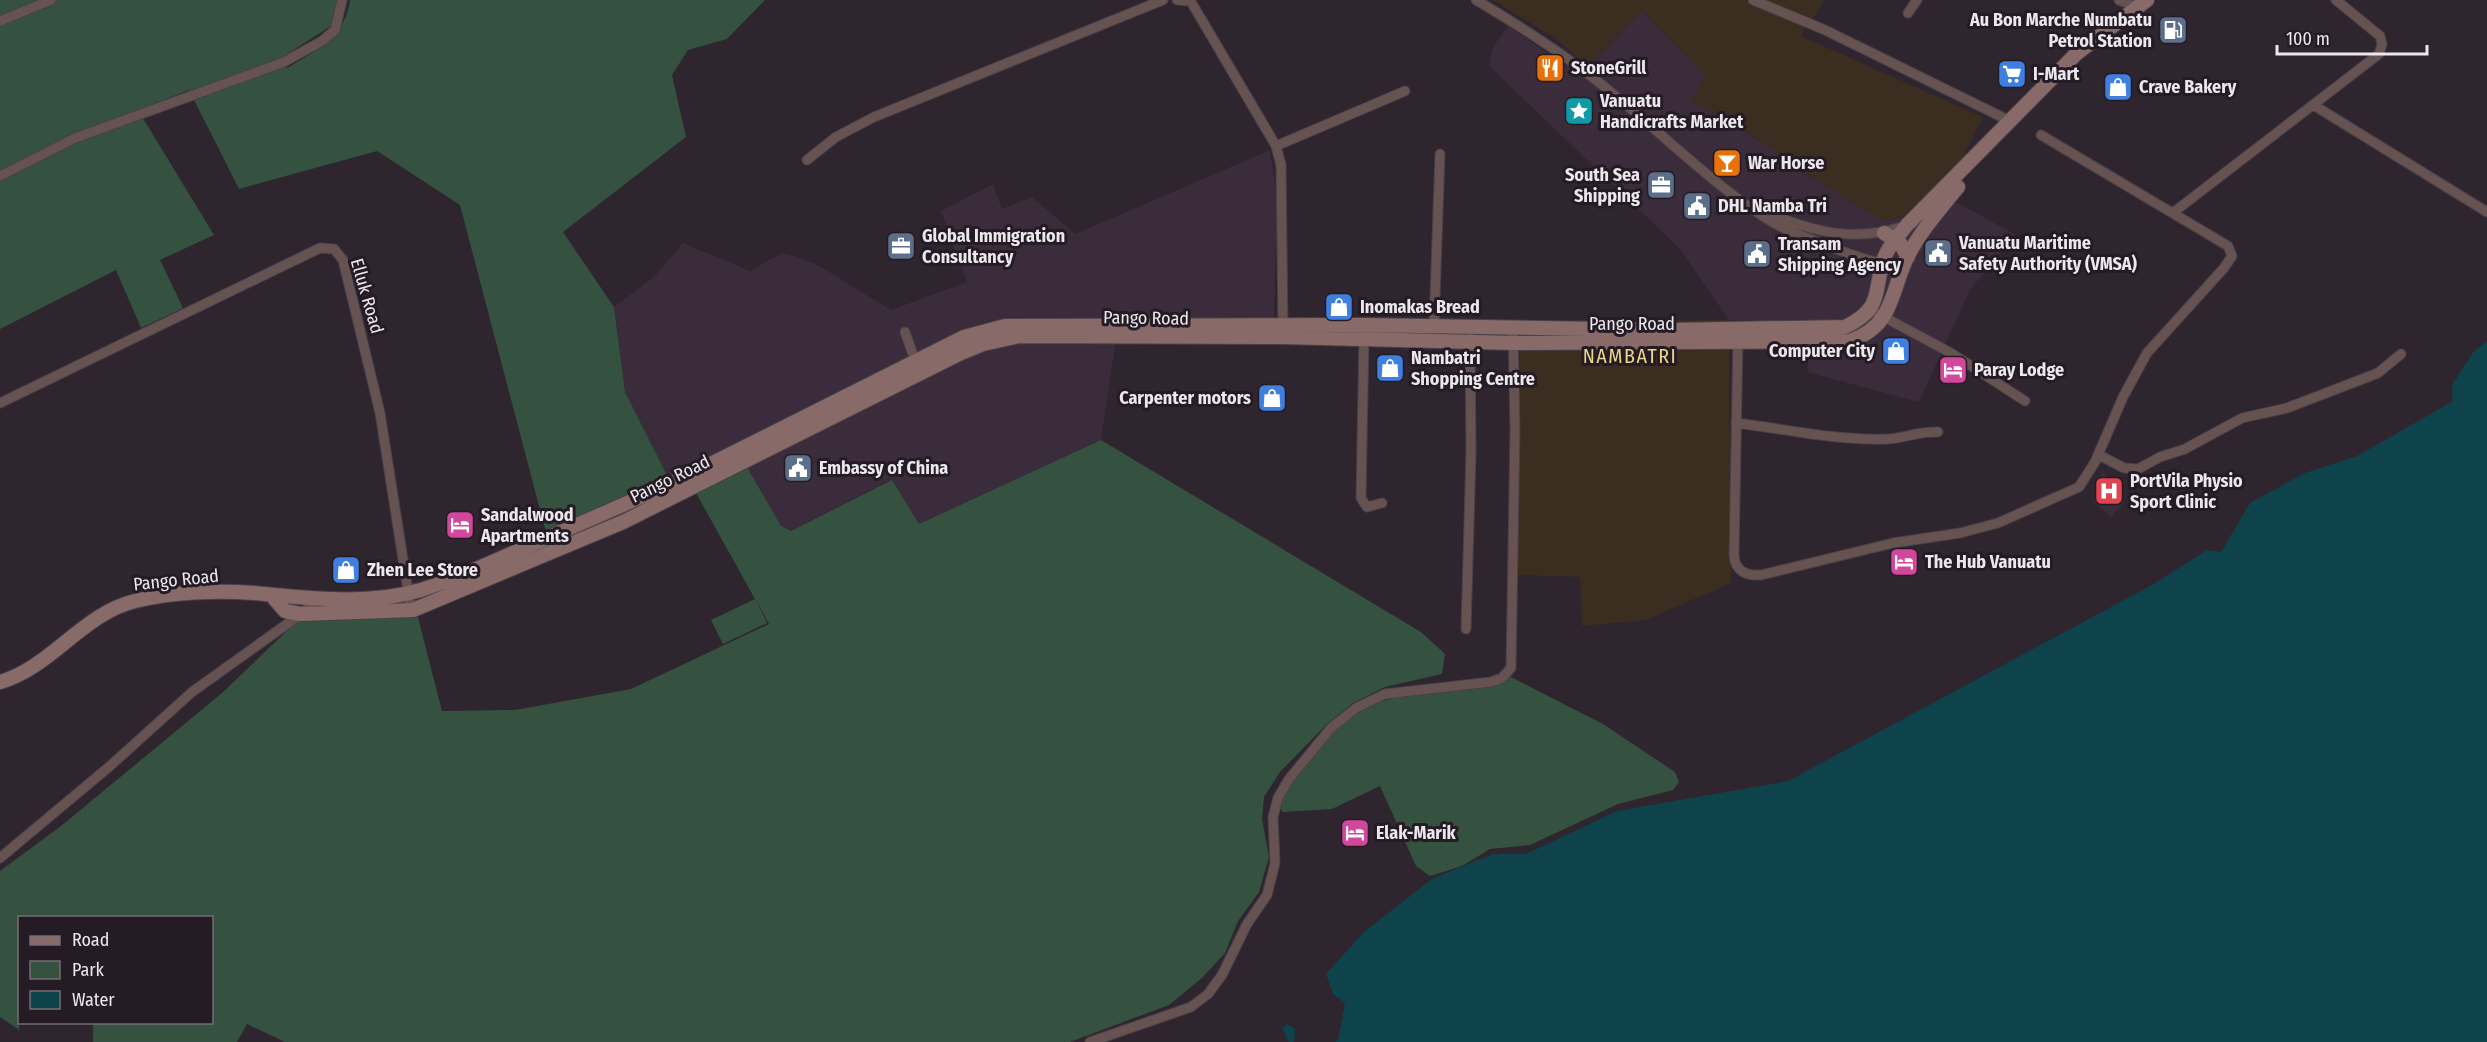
<svg xmlns="http://www.w3.org/2000/svg" width="2487" height="1042" font-family="'Fira Sans Condensed',sans-serif">
  <style>
    .built { fill: #3a2c3a }
    .industrial { fill: #3b2d20 }
    .green { fill: #355140 }
    .water { fill: #0e434c }
    .lines { fill: none; stroke-linecap: round; stroke-linejoin: round }
    .street-casing { stroke: #49404a; stroke-width: 11 }
    .secondary-casing { stroke: #49404a; stroke-width: 16 }
    .street { stroke: #665351; stroke-width: 9 }
    .secondary { stroke: #886b68; stroke-width: 14 }
    .labels { text-anchor: middle; stroke-width: 6; stroke-linejoin: round; paint-order: stroke }
    .poi-label { font-size: 18px; font-weight: bold; fill: #ece6ed; stroke: #241b25; text-anchor: start }
    .street-label { font-size: 18px; fill: #ece6ed; stroke: #241b25 }
    .neighbourhood-label { font-size: 20px; letter-spacing: 1.5px; fill: #edd588; stroke: #241b25 }
  </style>
  <rect width="100%" height="100%" fill="#2e252f"/>
  <path class="built" d="M1642 10 1706 76 1691 99 1801 166 1799 170 1884 221 1958 203 2014 234 1969 292 1919 402 1807 372 1813 323 1729 320 1680 249 1489 66 1493 47 1508 26 1580 75Z
    M1270 150 1277 198 1274 320 1119 318 1101 440 919 524 891 480 791 531 781 526 747 467 672 485 625 392 614 307 654 277 683 243 750 271 781 253 789 254 816 264 891 310 967 282 941 211 993 184 1002 209 1032 197 1075 234Z
    M2103 472 2114 482 2110 486 2122 496 2120 498 2124 502 2111 517 2093 501 2107 485 2098 478Z"/>
  <path class="industrial" d="M1492 0H1825L1801 36 1983 117 1962 159 1911 214 1884 221 1799 170 1801 166 1691 99 1706 76 1642 10 1588 66 1552 36Z
    M1729 320 1731 583 1646 620 1582 626 1580 577 1517 575 1520 321Z"/>
  <path class="green" d="M0 0H339L331 26 281 58 287 68C317 50 345 37 350 0H765L727 39 688 50 672 75 686 137 563 232 614 307 625 392 672 485 549 544 460 205 377 151 239 189 189 90 138 110 214 235 160 260 183 308 141 328 116 270 0 329Z
    M1101 440 1421 632 1445 654 1442 674 1385 687 1353 703 1327 724 1280 772 1264 797 1262 819 1269 857 1259 892 1238 921 1225 953 1202 978 1169 1005 1070 1042H285L247 1024 237 1042H93V1023L212 1022V918H20L19 1030 0 1017V871L61 826 222 693 318 601 413 598 442 711 515 710 631 689 769 624 756 600 767 623 723 644 711 620 755 599 696 493 747 467 781 526 791 531 892 480 919 524Z
    M1511 677 1603 724 1675 772 1679 782 1673 790 1618 804 1530 845 1490 849 1462 866 1430 876 1416 866 1380 786 1332 809 1282 812 1279 802C1300 762 1341 715 1386 700 1401 695 1420 695 1436 693 1462 690 1487 690 1511 677Z"/>
  <path class="water" d="M2487 341V1042H1335L1338 1040 1345 1003 1333 994 1326 974 1365 931 1432 879 1493 854H1526L1617 811 1788 781 2152 585 2207 550 2221 552 2250 503 2305 473 2357 456 2453 401 2452 385 2474 351Z
    M1288 1024 1295 1029 1294 1042H1289L1282 1028Z"/>
  <g class="lines">
    <g class="street-casing">
      <path id="street" d="M1177 0 1191 1
        M1190 0 1276 146 1281 165 1283 329
        M1476 0C1520 26 1562 53 1601 84 1656 128 1705 178 1764 217 1787 232 1813 240 1839 250 1861 258 1881 266 1905 263
        M1753 0 1825 30 2010 121
        M2119 0 2137 7
        M1908 13 1917 0
        M0 21 51 0
        M2315 106 2487 212
        M1276 146 1405 91
        M807 160 836 137 874 117 1163 0
        M0 176 75 138 284 62 322 41 335 30 342 0
        M1765 212C1814 232 1853 243 1905 226
        M2174 212 2379 54 2382 44 2380 36 2336 0
        M1869 309 1951 353 2025 401
        M1434 326 1440 154
        M905 332 917 366
        M1364 336 1361 498 1367 507 1382 503
        M1738 336 1734 555C1735 571 1746 576 1761 575L1893 543 1960 533 1998 523 2079 487 2095 462 2123 397 2147 353 2224 268 2232 256 2228 246 2041 135
        M0 403 320 248 334 249 343 260 380 413 411 610
        M1736 423C1786 429 1838 441 1888 439 1906 438 1918 431 1938 432
        M2099 455 2124 468 2138 469 2160 457 2185 449 2242 418 2287 408 2378 373 2401 354
        M1466 629 1471 452 1470 338
        M0 858 110 766 192 692 301 614 316 600
        M1090 1042 1191 1007 1208 994 1222 975 1247 924 1267 895 1275 863 1273 817 1278 798 1289 779 1331 728 1356 708 1385 694 1491 682 1502 678 1511 668 1515 430 1513 326"/>
    </g>
    <g class="secondary-casing">
      <path id="secondary" d="M1884 233 1900 243 1908 257
        M272 596 285 611 301 614 413 610 623 522 961 353 983 344 1019 336 1283 337 1514 343 1850 341C1892 326 1890 297 1905 262 1917 235 1939 210 1958 187
        M0 682C52 667 82 614 135 601 171 592 217 590 254 593 308 598 367 606 421 590L458 577 673 483 964 337 1005 326 1363 325 1668 330 1845 327C1886 307 1872 290 1885 256 1890 244 1899 235 1907 225L2076 54 2147 0"/>
    </g>
    <use href="#street" class="street"/>
    <use href="#secondary" class="secondary"/>
  </g>
  <defs>
    <g id="fuel-square" transform="scale(1.5)"><rect x="-9" y="-9" width="18" height="18" rx="4" fill="#5c6f8a" stroke="#241b25"/><path d="M-5.5-6h7V0h2V4h1.3V-2.5L3-4.5l.8-.8L6-3V5H2.5V1h-1V6h-7ZM-4.2-4.7v3.2H.2V-4.7Z" fill="#fff"/></g>
    <g id="restaurant-square" transform="scale(1.5)"><rect x="-9" y="-9" width="18" height="18" rx="4" fill="#e8710a" stroke="#241b25"/><path d="M-5-6h1v4h1v-4h1v4h1v-4h1v5L-1.5 .5V6h-2V.5L-5-1ZM5-6V6H3V1.5H1.5Q1.5-4 5-6Z" fill="#fff"/></g>
    <g id="supermarket-square" transform="scale(1.5)"><rect x="-9" y="-9" width="18" height="18" rx="4" fill="#3f7fe0" stroke="#241b25"/><path d="M-6-5.5h2.5l.6 2H6L4.5 2H-2.5L-4.4-4H-6ZM-1.5 3.2a1.3 1.3 0 1 0 .1 0ZM3 3.2a1.3 1.3 0 1 0 .1 0Z" fill="#fff"/></g>
    <g id="shop-square" transform="scale(1.5)"><rect x="-9" y="-9" width="18" height="18" rx="4" fill="#3f7fe0" stroke="#241b25"/><path d="M-5-2.5h2.3a2.7 3.5 0 0 1 5.4 0H5L5.5 6h-11ZM-1.5-2.5h3a1.5 2.3 0 0 0-3 0Z" fill="#fff"/></g>
    <g id="sight-square" transform="scale(1.5)"><rect x="-9" y="-9" width="18" height="18" rx="4" fill="#0f9aa8" stroke="#241b25"/><path d="M0-6L1.8-2.2L6-1.7L2.9 1.2L3.7 5.4L0 3.3L-3.7 5.4L-2.9 1.2L-6-1.7L-1.8-2.2Z" fill="#fff"/></g>
    <g id="bar-square" transform="scale(1.5)"><rect x="-9" y="-9" width="18" height="18" rx="4" fill="#e8710a" stroke="#241b25"/><path d="M-6-5H6L.8 .8V4.5H3.5V6h-7V4.5H-.8V.8Z" fill="#fff"/></g>
    <g id="office-square" transform="scale(1.5)"><rect x="-9" y="-9" width="18" height="18" rx="4" fill="#5c6f8a" stroke="#241b25"/><path d="M-6-3h4V-5.5h4V-3h4V5H-6ZM-1-4.5V-3h2v-1.5ZM-6 0V1H6V0Z" fill="#fff"/></g>
    <g id="civic-square" transform="scale(1.5)"><rect x="-9" y="-9" width="18" height="18" rx="4" fill="#5c6f8a" stroke="#241b25"/><path d="M-.6-6.5H3V-4.5H.6V-3L4-1V1h2V6H-6V1h2V-1L-.6-3ZM-1.2 2.5V6h2.4V2.5Z" fill="#fff"/></g>
    <g id="hotel-square" transform="scale(1.5)"><rect x="-9" y="-9" width="18" height="18" rx="4" fill="#d1479c" stroke="#241b25"/><path d="M-6-4.5h1.5V1H6V5H4.5V3h-9V5H-6ZM-4 0a1.8 1.8 0 1 1 3.6 0ZM.5 0V-2.5h3Q6-2.5 6 0Z" fill="#fff"/></g>
    <g id="hospital-square" transform="scale(1.5)"><rect x="-9" y="-9" width="18" height="18" rx="4" fill="#e0444e" stroke="#241b25"/><path d="M-5-5h3v3.5h4V-5h3V5h-3V1.5h-4V5h-3Z" fill="#fff"/></g>
  </defs>
  <g fill-rule="evenodd">
    <use href="#fuel-square" x="2173" y="30"/>
    <use href="#restaurant-square" x="1550" y="68"/>
    <use href="#supermarket-square" x="2012" y="74"/>
    <use href="#shop-square" x="2118" y="87"/>
    <use href="#sight-square" x="1579" y="111"/>
    <use href="#bar-square" x="1727" y="163"/>
    <use href="#office-square" x="1661" y="185"/>
    <use href="#civic-square" x="1697" y="206"/>
    <use href="#office-square" x="901" y="246"/>
    <use href="#civic-square" x="1938" y="253"/>
    <use href="#civic-square" x="1757" y="254"/>
    <use href="#shop-square" x="1339" y="307"/>
    <use href="#shop-square" x="1896" y="351"/>
    <use href="#shop-square" x="1390" y="368"/>
    <use href="#hotel-square" x="1953" y="370"/>
    <use href="#shop-square" x="1272" y="398"/>
    <use href="#civic-square" x="798" y="468"/>
    <use href="#hospital-square" x="2109" y="491"/>
    <use href="#hotel-square" x="460" y="525"/>
    <use href="#hotel-square" x="1904" y="562"/>
    <use href="#shop-square" x="346" y="570"/>
    <use href="#hotel-square" x="1355" y="833"/>
  </g>
  <g class="labels">
    <g class="poi-label">
      <text x="2152" y="26" text-anchor="end">Au Bon Marche Numbatu<tspan x="2152" dy="21">Petrol Station</tspan></text>
      <text x="1571" y="74">StoneGrill</text>
      <text x="2033" y="80">I-Mart</text>
      <text x="2139" y="93">Crave Bakery</text>
      <text x="1600" y="107">Vanuatu<tspan x="1600" dy="21">Handicrafts Market</tspan></text>
      <text x="1748" y="169">War Horse</text>
      <text x="1640" y="181" text-anchor="end">South Sea<tspan x="1640" dy="21">Shipping</tspan></text>
      <text x="1718" y="212">DHL Namba Tri</text>
      <text x="922" y="242">Global Immigration<tspan x="922" dy="21">Consultancy</tspan></text>
      <text x="1959" y="249">Vanuatu Maritime<tspan x="1959" dy="21">Safety Authority (VMSA)</tspan></text>
      <text x="1778" y="250">Transam<tspan x="1778" dy="21">Shipping Agency</tspan></text>
      <text x="1360" y="313">Inomakas Bread</text>
      <text x="1875" y="357" text-anchor="end">Computer City</text>
      <text x="1411" y="364">Nambatri<tspan x="1411" dy="21">Shopping Centre</tspan></text>
      <text x="1974" y="376">Paray Lodge</text>
      <text x="1251" y="404" text-anchor="end">Carpenter motors</text>
      <text x="819" y="474">Embassy of China</text>
      <text x="2130" y="487">PortVila Physio<tspan x="2130" dy="21">Sport Clinic</tspan></text>
      <text x="481" y="521">Sandalwood<tspan x="481" dy="21">Apartments</tspan></text>
      <text x="1925" y="568">The Hub Vanuatu</text>
      <text x="367" y="576">Zhen Lee Store</text>
      <text x="1376" y="839">Elak-Marik</text>
    </g>
    <g class="street-label">
      <text transform="translate(367 296) rotate(74)" y="6">Elluk Road</text>
      <text transform="translate(1146 318) rotate(1)" y="6">Pango Road</text>
      <text x="1632" y="330">Pango Road</text>
      <text transform="translate(670 479) rotate(-26)" y="6">Pango Road</text>
      <text transform="translate(176 580) rotate(-6)" y="6">Pango Road</text>
    </g>
    <g class="neighbourhood-label">
      <text x="1630" y="363">NAMBATRI</text>
    </g>
  </g>
  <rect x="18" y="916" width="195" height="108" fill="#241b25" stroke="#746c75" stroke-width="1.5"/>
  <rect x="30" y="936" width="30" height="9" fill="#886b68" stroke="#746c75" stroke-width="1.5"/>
  <text x="72" y="946" font-size="18" fill="#ece6ed">Road</text>
  <rect x="30" y="961" width="30" height="18" fill="#355140" stroke="#746c75" stroke-width="1.5"/>
  <text x="72" y="976" font-size="18" fill="#ece6ed">Park</text>
  <rect x="30" y="991" width="30" height="18" fill="#0e434c" stroke="#746c75" stroke-width="1.5"/>
  <text x="72" y="1006" font-size="18" fill="#ece6ed">Water</text>
  <path d="M2277 45v9h150v-9" fill="none" stroke="#ece6ed" stroke-width="3"/>
  <text x="2286" y="45" font-size="18" fill="#ece6ed" stroke="#241b25" stroke-width="4.5" paint-order="stroke">100 m</text>
</svg>
